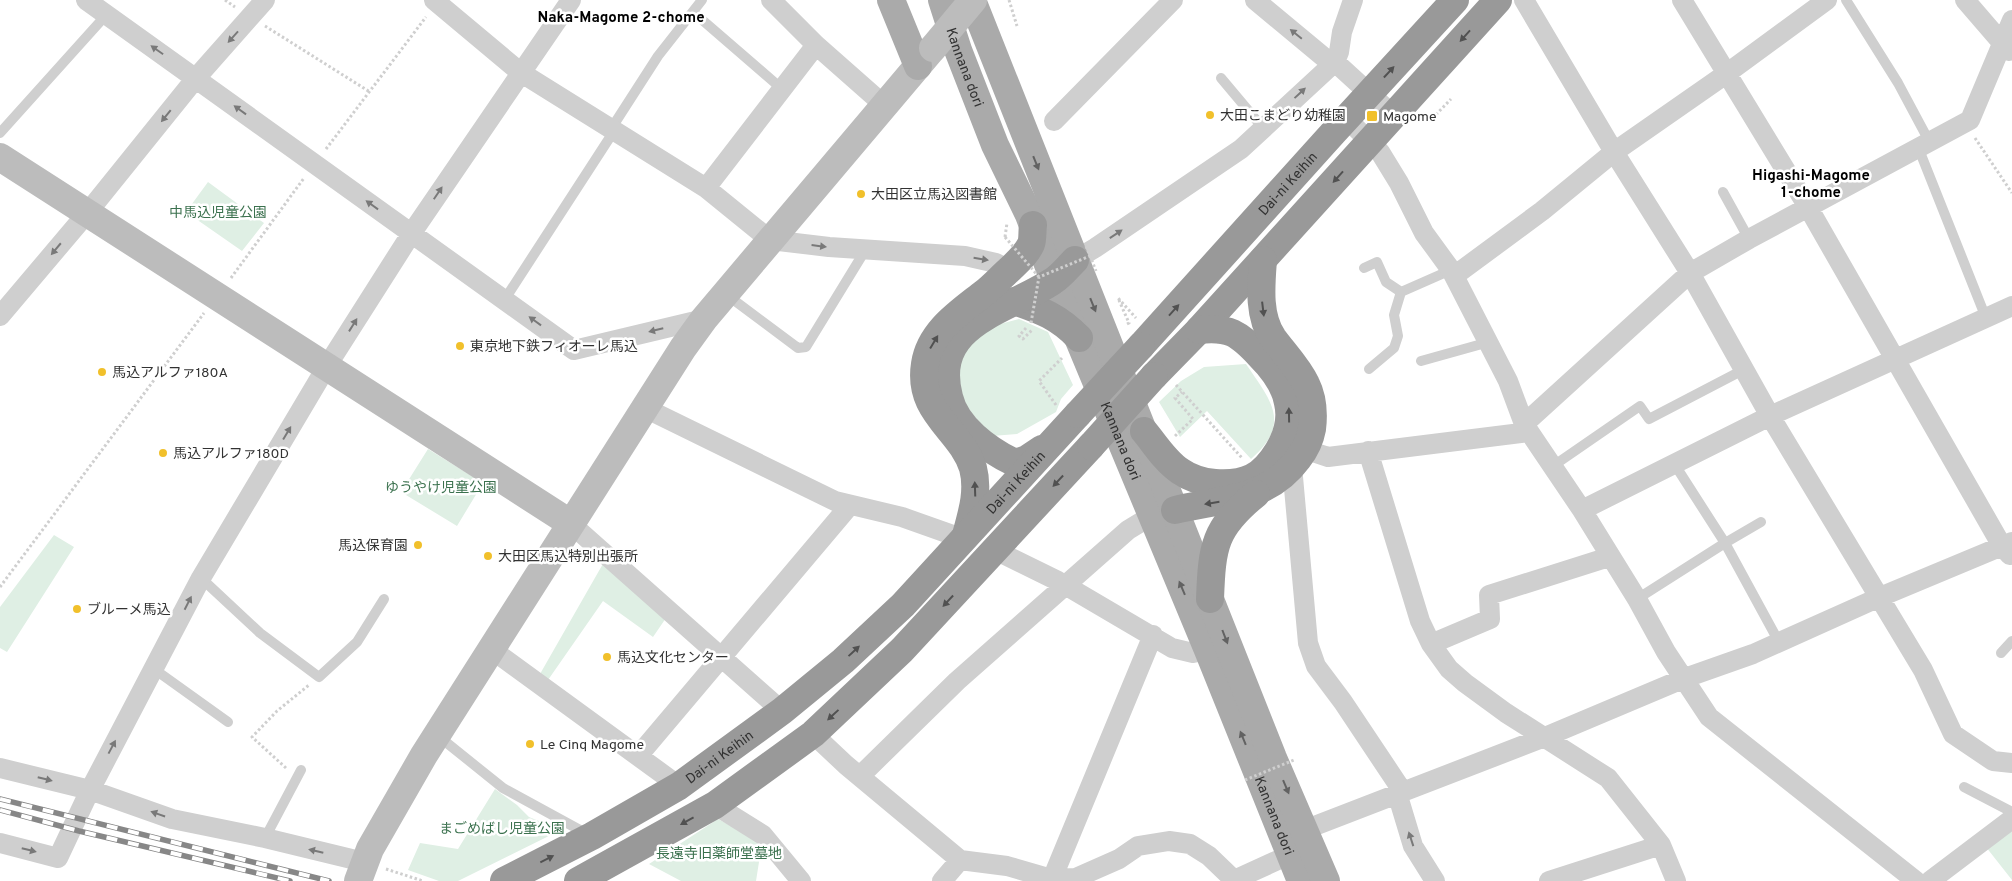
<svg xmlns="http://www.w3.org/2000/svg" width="2012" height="881" font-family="Overpass,'Noto Sans JP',sans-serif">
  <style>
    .green { fill: #dfefe4 }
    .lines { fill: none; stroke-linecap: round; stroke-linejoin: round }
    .path { stroke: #cfcfcf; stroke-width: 3; stroke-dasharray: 2.5 2.5; stroke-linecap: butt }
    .lane { stroke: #cfcfcf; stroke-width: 10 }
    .street { stroke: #cfcfcf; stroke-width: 20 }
    .secondary { stroke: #bcbcbc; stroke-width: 28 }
    .primary { stroke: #aaa; stroke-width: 28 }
    .highway { stroke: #999; stroke-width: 28 }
    .rail-casing { stroke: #878787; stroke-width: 5.5 }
    .rail { stroke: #fff; stroke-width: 4; stroke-dasharray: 11; stroke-linecap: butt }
    .path-bridge { stroke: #cfcfcf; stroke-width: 3; stroke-dasharray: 2.5 2.5; stroke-linecap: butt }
    .secondary-bridge { stroke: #bcbcbc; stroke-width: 28 }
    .highway-bridge { stroke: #999; stroke-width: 28 }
    .oneway { fill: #797979 }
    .oneway2 { fill: #515151 }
    .oneway3 { fill: #626262 }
    .poi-dot { fill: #f1c02b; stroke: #fff; stroke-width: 2 }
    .labels { text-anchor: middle; stroke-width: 5; stroke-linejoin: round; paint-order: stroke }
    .street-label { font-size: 14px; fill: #323232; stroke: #fff }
    .poi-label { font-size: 14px; fill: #323232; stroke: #fff; text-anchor: start }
    .park-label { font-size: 14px; fill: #3b714e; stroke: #fff }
    .neighbourhood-label { font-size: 15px; font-weight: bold; fill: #000; stroke: #fff }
  </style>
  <rect width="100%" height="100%" fill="#fff"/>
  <path class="green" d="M208 182 264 223 242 251 186 212Z
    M1019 319 1048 332 1073 385 1061 399 1056 412 1017 434 992 436 961 401 958 360 985 328Z
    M1246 364C1271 401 1292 423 1251 459L1207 411 1180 437 1159 402 1181 381 1204 367Z
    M428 449 483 483 457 526 401 492Z
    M54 535 74 547 7 652 0 648V607Z
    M604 562 666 618 653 637 603 601 548 680 540 674Z
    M495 789 517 805 529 817 561 830 458 881H439L408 870 420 843 458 849Z
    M718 819 762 843 756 881H681L649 864Z
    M2012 827V880L1986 847Z"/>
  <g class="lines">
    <path class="path" d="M225 0 235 7
      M1009 0 1017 26
      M265 26 370 92
      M1422 117 1428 123 1451 99
      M1975 138 2012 193
      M326 149 426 17
      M1005 237 1007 223
      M231 278 304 178
      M1127 324 1129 323 1118 298 1136 318
      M1026 328 1019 336 1023 339 1032 330
      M1176 385 1242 458
      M1056 405 1039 381 1062 358
      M1175 436 1193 419 1175 398 1182 392
      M0 587 204 313
      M286 768 252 737 277 711 309 685
      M386 869 423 881"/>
    <path class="lane" d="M1846 0 1898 83 1929 141
      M693 12 782 89
      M1221 78 1263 128
      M611 129 658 56 702 0
      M0 133 107 14
      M1918 147 1986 318
      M1723 192 1749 239
      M1364 268 1377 262 1386 282 1401 292 1394 315 1398 336 1394 348 1369 369
      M1401 292 1451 270
      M727 295 798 348 806 347 866 249
      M505 299 614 131
      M1421 361 1489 342
      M1675 465 1725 543 1779 642
      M1553 466 1640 406 1649 419 1743 370
      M201 578 260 633 319 677 357 642 384 599
      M1637 599 1725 543 1761 522
      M2001 653 2012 641
      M154 669 228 722
      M437 735 503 788 589 835
      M1964 787 2012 812
      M265 838 301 770"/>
    <path class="street" d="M86 0 574 350 704 319
      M434 0 520 72 706 188 770 240 829 247 965 256 996 263 1009 270
      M771 0 816 45 884 105
      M1255 0 1326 59 1335 62 1393 115
      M1524 0 1614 152 1690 273 1770 416 1923 670 1953 734 1993 761 2012 763
      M1682 0 1808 207 2002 546 2010 555
      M1965 0 2009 51
      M1346 118 1380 152 1399 183 1424 233 1451 270 1508 381 1524 424 1582 510 1637 599 1666 652 1709 717 1916 881
      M1054 121 1173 0
      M706 188 816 45
      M1075 260 1095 248 1241 149 1335 62 1339 52 1342 32 1353 0
      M1454 276 1542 211 1614 152 1726 74 1827 0
      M0 316 88 212 196 78 265 0
      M645 408 835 501 902 517 964 539
      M1524 424 1690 273 1749 239 1970 120 2012 20
      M1292 445 1328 457 1529 432
      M1368 451 1420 621 1431 644 1449 669 1465 683 1506 713 1608 778 1661 845 1676 881
      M1286 462 1292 466 1308 643 1316 666 1343 702 1403 792
      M1582 510 1770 416 2012 306
      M570 523 782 711
      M995 550 1058 581 1172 648 1193 653 1208 650
      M1431 644 1490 619 1489 595 1609 557
      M491 649 679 786
      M813 734 846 765 960 860 1007 866 1052 879 1076 878 1119 859 1138 846 1169 841 1190 844 1209 856 1234 880 1289 855
      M638 756 850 505
      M0 768 90 790 172 819 265 838 364 862
      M860 776 957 681 1128 530 1151 516 1165 513
      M1397 793 1413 846 1435 881
      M715 805 763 835 801 881
      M1304 830 1545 737 1685 678 1753 654 1880 597 2012 542
      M0 843 58 858 90 790 201 578 327 366 411 234 571 0
      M1052 879 1153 635
      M942 881 960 860
      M1549 881 1661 845
      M1930 881 2012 819"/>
    <path class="secondary" d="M0 157 570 523
      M358 881 370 849 424 755 683 348 704 319 933 48"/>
    <g class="primary">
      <path d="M891 0 918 66"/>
      <path id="s1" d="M942 0 958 50 995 145 1029 215 1054 280 1208 650 1301 881"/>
      <path d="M972 0 1273 758 1326 881"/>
    </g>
    <g class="highway">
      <path d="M1014 301C1041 310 1059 317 1079 338"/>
      <path id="s2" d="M1141 346 1333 133 1455 0"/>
      <path d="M1154 376 1199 330 1498 0"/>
      <path d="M1144 431C1155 444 1165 461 1180 471 1190 478 1203 482 1215 483 1246 485 1262 477 1278 451 1287 436 1292 420 1288 403 1285 385 1272 368 1259 355 1238 333 1230 327 1199 330"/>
      <path d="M1042 449 1027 459 1015 463C988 450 956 427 949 397 930 323 1006 312 1053 281 1061 276 1068 267 1075 260"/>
      <path d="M1175 510C1221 499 1267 501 1298 459 1305 450 1310 440 1312 429 1314 413 1313 398 1306 384 1298 367 1284 353 1273 338 1258 316 1261 286 1263 260"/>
      <path d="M966 535C972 513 979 491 973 468 961 429 917 414 925 364 930 331 960 312 984 293 993 286 1001 277 1009 270 1017 262 1026 255 1031 244 1033 239 1032 231 1033 225"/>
      <path d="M1210 599C1212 546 1214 528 1256 494"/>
      <path id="s3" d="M504 881 592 836 679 786 782 711 843 661 903 605 1078 414"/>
      <path d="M578 881 715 805 813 734 902 650 1091 446"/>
    </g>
    <g class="rail-casing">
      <path id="rail" d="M0 799 329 881
        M0 810 79 831 290 881"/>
    </g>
    <use href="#rail" class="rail"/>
    <path class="path-bridge" d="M1005 237 1039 277
      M1086 246 1096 271
      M1031 323 1039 277 1090 256
      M1245 780 1294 760"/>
    <path class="secondary-bridge" d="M933 48 973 0"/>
    <path class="highway-bridge" d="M1078 414 1141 346
      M1091 446 1154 376"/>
  </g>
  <defs><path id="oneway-solid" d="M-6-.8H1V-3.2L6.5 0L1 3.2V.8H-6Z" transform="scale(1.25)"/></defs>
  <g class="oneway">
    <use href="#oneway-solid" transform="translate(1296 34) rotate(-141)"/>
    <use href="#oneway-solid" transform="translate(233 37) rotate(132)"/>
    <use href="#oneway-solid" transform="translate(157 50) rotate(-145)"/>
    <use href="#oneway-solid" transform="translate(1300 93) rotate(-43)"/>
    <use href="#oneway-solid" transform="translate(240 110) rotate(-144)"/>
    <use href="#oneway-solid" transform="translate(166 116) rotate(129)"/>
    <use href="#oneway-solid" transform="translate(438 193) rotate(-56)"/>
    <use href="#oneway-solid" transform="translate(372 205) rotate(-144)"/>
    <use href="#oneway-solid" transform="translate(1116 234) rotate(-34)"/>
    <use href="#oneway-solid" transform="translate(819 246) rotate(7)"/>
    <use href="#oneway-solid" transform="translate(56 249) rotate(130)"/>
    <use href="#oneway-solid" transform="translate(981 259) rotate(9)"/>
    <use href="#oneway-solid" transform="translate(535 321) rotate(-144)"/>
    <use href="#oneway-solid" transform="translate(353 325) rotate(-58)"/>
    <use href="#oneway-solid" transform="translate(656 330) rotate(166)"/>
    <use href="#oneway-solid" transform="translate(287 433) rotate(-59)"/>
    <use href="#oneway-solid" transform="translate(188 603) rotate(-63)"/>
    <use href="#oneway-solid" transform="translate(112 747) rotate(-62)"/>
    <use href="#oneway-solid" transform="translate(45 779) rotate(14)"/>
    <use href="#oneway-solid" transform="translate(158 814) rotate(-161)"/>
    <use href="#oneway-solid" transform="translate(1411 839) rotate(-108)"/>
    <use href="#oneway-solid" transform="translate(29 850) rotate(14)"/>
    <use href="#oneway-solid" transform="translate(316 851) rotate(-167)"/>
  </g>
  <g class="oneway2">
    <use href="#oneway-solid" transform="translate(1465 36) rotate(132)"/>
    <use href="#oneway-solid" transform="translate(1389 72) rotate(-47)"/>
    <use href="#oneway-solid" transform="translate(1338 177) rotate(132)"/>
    <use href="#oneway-solid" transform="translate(1263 309) rotate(83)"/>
    <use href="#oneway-solid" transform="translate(1174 310) rotate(-48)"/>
    <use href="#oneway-solid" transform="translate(934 342) rotate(-59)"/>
    <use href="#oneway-solid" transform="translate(1289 415) rotate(-91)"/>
    <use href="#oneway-solid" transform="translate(1058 481) rotate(133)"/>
    <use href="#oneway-solid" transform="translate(975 489) rotate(-92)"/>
    <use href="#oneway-solid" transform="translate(1212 503) rotate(171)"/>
    <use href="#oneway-solid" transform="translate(948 601) rotate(133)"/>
    <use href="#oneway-solid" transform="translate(854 651) rotate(-43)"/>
    <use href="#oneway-solid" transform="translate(833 715) rotate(137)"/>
    <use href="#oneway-solid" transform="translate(687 821) rotate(151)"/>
    <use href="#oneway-solid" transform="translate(547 859) rotate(-27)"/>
  </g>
  <g class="oneway3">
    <use href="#oneway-solid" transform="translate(1036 163) rotate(68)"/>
    <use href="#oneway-solid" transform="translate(1093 305) rotate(68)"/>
    <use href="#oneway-solid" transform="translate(1182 588) rotate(-113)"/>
    <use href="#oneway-solid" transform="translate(1225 637) rotate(69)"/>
    <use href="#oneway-solid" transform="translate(1243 738) rotate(-112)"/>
    <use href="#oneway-solid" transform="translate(1286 787) rotate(67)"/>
  </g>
  <g class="poi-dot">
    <circle cx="1210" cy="115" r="5"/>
    <rect x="1366" y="110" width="12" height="12" rx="2.5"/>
    <circle cx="861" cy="194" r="5"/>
    <circle cx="460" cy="346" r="5"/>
    <circle cx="102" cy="372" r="5"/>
    <circle cx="163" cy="453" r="5"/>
    <circle cx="418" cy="545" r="5"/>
    <circle cx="488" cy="556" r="5"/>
    <circle cx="77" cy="609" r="5"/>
    <circle cx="607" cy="657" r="5"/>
    <circle cx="530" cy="744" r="5"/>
  </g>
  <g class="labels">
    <g class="street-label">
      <text dy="5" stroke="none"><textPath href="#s1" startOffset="71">Kannana dori</textPath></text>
      <text dy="5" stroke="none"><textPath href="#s2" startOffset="219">Dai-ni Keihin</textPath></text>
      <text dy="5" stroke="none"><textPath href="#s1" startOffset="476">Kannana dori</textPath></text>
      <text dy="5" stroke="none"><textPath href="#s3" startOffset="654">Dai-ni Keihin</textPath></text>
      <text dy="5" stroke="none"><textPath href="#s3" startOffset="249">Dai-ni Keihin</textPath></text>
      <text dy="5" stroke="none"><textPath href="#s1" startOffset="881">Kannana dori</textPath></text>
    </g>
    <g class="poi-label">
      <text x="1220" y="120">大田こまどり幼稚園</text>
      <text x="1383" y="121">Magome</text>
      <text x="871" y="199">大田区立馬込図書館</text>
      <text x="470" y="351">東京地下鉄フィオーレ馬込</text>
      <text x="112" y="377">馬込アルファ180A</text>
      <text x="173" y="458">馬込アルファ180D</text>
      <text x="408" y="550" text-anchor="end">馬込保育園</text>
      <text x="498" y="561">大田区馬込特別出張所</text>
      <text x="87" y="614">ブルーメ馬込</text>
      <text x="617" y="662">馬込文化センター</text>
      <text x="540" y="749">Le Cinq Magome</text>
    </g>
    <g class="park-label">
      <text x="218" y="217">中馬込児童公園</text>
      <text x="441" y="492">ゆうやけ児童公園</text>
      <text x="502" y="833">まごめばし児童公園</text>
      <text x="719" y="858">長遠寺旧薬師堂墓地</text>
    </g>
    <g class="neighbourhood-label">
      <text x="621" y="22">Naka-Magome 2-chome</text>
      <text x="1811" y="180">Higashi-Magome<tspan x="1811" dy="17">1-chome</tspan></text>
    </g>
  </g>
</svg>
